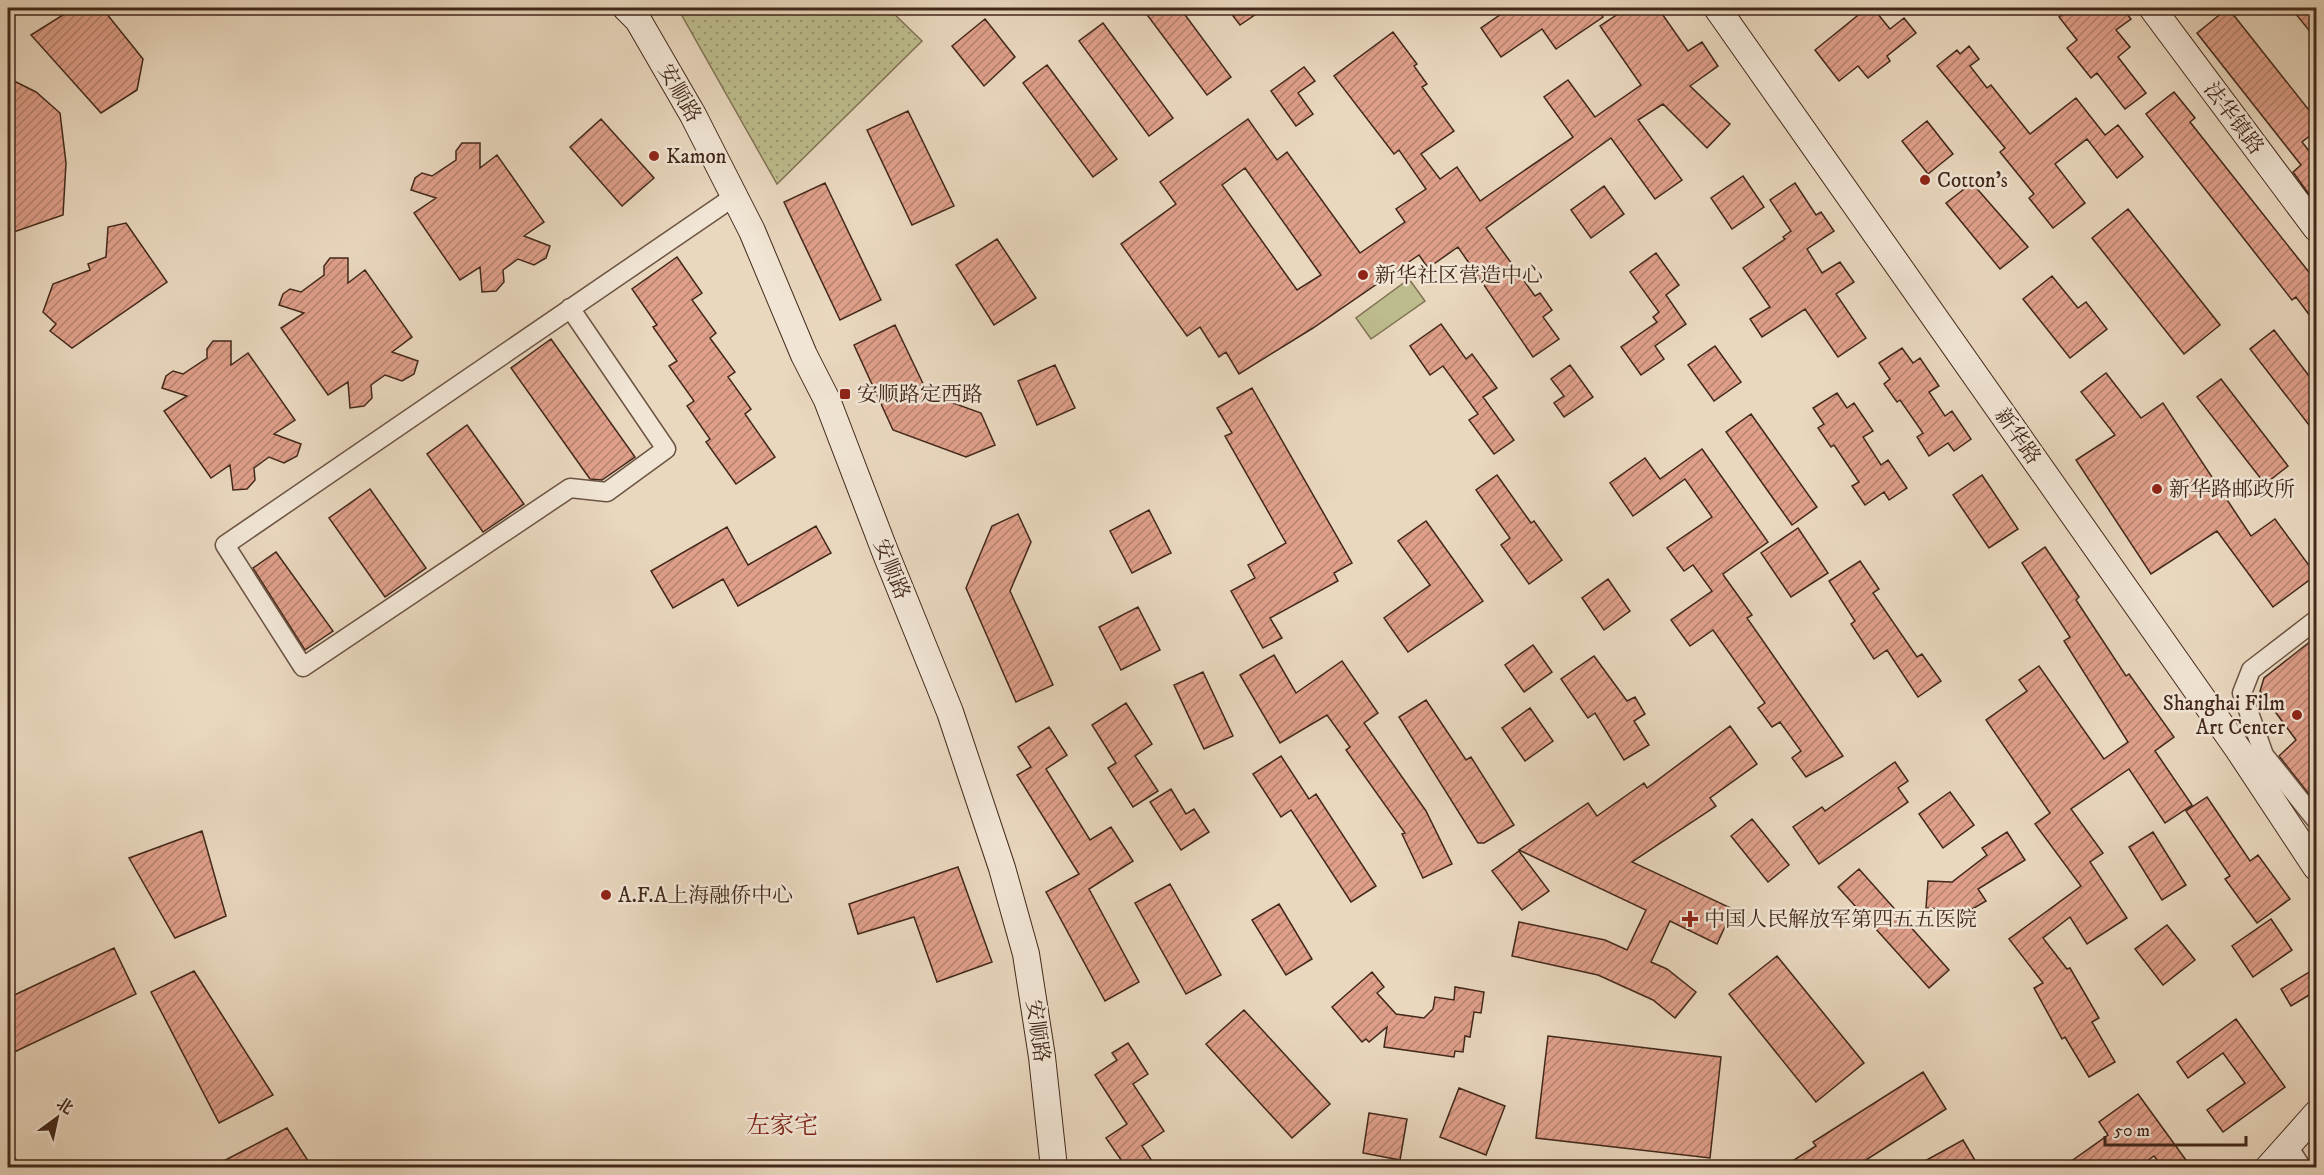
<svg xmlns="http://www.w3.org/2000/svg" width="2324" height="1175" font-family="'IM FELL DW Pica','Noto Serif SC',serif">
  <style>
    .grass { fill: url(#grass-dots); stroke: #807254; stroke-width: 1.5 }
    .pitch { fill: #bdbc8d; stroke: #807254; stroke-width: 1.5 }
    .building { fill: url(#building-hatch); stroke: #42281a; stroke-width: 1.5; fill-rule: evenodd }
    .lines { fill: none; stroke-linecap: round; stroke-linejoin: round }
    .street-casing { stroke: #6c5443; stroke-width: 21 }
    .secondary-casing { stroke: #42281a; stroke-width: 28 }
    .street { stroke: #f1e5d5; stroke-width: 18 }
    .secondary { stroke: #f1e5d5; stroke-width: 26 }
    .poi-dot { fill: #8f2418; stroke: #f1e5d5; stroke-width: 2 }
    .labels { text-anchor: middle; stroke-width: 5; stroke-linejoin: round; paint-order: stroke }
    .street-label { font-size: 21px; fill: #42281a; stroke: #f1e5d5 }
    .poi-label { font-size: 21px; fill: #42281a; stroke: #f1e5d5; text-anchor: start }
    .quarter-label { font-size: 24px; fill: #7a1f14; stroke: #f1e5d5 }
  </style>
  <defs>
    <pattern id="grass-dots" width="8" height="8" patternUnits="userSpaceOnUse" patternTransform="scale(1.5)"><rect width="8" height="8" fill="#bdbc8d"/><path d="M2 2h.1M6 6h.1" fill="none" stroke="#9b9972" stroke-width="1.8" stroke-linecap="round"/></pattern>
    <pattern id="building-hatch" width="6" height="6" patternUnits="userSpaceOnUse" patternTransform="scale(1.5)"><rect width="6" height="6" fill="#df9f8a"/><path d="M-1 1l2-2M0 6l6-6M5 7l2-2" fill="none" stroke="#b68270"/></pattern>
  </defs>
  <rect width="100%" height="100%" fill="#e9d7be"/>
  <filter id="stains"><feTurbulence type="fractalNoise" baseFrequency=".00333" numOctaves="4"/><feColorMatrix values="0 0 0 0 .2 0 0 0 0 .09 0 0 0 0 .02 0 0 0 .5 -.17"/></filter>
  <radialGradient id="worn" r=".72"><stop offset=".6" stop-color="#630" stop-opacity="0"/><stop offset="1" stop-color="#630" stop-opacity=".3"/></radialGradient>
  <path class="grass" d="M688 8H888L922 41 777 184 681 14Z"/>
  <path class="pitch" d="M1409 279 1425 301 1371 339 1356 318Z"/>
  <path class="building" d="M74 8H102L143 59 137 90 101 113 31 35Z
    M1142 8H1180L1231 77 1207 95Z
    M1227 8H1265L1240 25Z
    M1510 8H1597L1603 17 1556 49 1542 29 1501 57 1481 28Z
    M1627 8H1658L1688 51 1702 42 1718 66 1690 86 1730 124 1707 148 1663 104 1638 120 1682 180 1655 199 1611 138 1486 228 1535 296 1540 293 1552 310 1543 317 1559 339 1533 357 1458 247 1428 268 1419 255 1313 328 1239 374 1226 352 1219 357 1200 327 1187 336 1121 244 1176 204 1160 182 1248 119 1277 160 1287 152 1360 253 1405 222 1396 209 1426 189 1399 150 1394 154 1334 76 1393 32 1417 64 1414 66 1427 84 1422 87 1454 131 1421 154 1440 179 1457 167 1480 201 1573 137 1544 97 1568 80 1595 117 1641 85 1600 26ZM1245 168 1321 275 1297 290 1222 185Z
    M1867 8H1873L1890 29 1904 18 1916 33 1887 56 1890 61 1868 78 1858 66 1839 81 1815 50Z
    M2071 8H2122L2131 19 2116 30 2130 47 2118 57 2146 93 2125 109 2097 73 2091 78 2067 48 2077 40 2059 17Z
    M2228 8 2316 119V131L2302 142 2313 156 2316 153V204L2293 172 2301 165 2197 33Z
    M2291 8H2316V39Z
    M985 19 1015 57 984 86 952 46Z
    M1103 23 1173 118 1149 136 1079 41Z
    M1969 46 1979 59 1970 66 1987 88 1991 85 2030 134 2076 98 2105 135 2118 125 2143 157 2117 178 2087 139 2055 164 2085 203 2053 228 2029 198 2034 194 2000 152 2005 148 1937 66 1957 50 1960 54Z
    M1047 65 1117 159 1093 177 1023 83Z
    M1304 67 1315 81 1298 93 1313 114 1296 126 1271 91Z
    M8 78 36 92 60 113 66 163 63 215 8 234Z
    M2174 92 2195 118 2190 122 2316 281V324L2296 297 2292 300 2146 114Z
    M908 111 954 206 912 225 867 130Z
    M601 119 654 178 622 206 570 147Z
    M1927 121 1953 154 1928 174 1902 141Z
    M462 143H480V168L497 155 544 222 524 236 550 246 546 258 534 265 518 259 503 270 504 282 496 291 482 292 480 267 460 280 414 213 436 198 411 190 415 178 422 173 432 176 456 160V151Z
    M1743 176 1764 207 1732 229 1711 198Z
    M825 183 881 300 840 320 784 202Z
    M1795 183 1816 215 1821 212 1834 231 1807 249 1822 273 1840 262 1854 282 1836 294 1866 338 1838 357 1805 309 1762 337 1750 319 1770 307 1743 268 1785 239 1783 237 1791 231 1770 200Z
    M1972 183 2028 247 2000 269 1946 203Z
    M1604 186 1624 214 1591 238 1571 210Z
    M2128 209 2220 325 2184 354 2092 238Z
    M126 223 167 282 72 348 50 331 56 324 43 312 53 284 90 270 88 264 106 257 108 227Z
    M997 239 1036 298 994 325 956 265Z
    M1656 253 1679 285 1666 295 1686 324 1655 346 1664 359 1641 375 1621 347 1657 322 1653 317 1659 312 1630 272Z
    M677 257 702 293 692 300 716 333 710 338 735 372 728 377 751 409 745 414 775 457 736 484 706 442 710 439 687 406 694 401 669 366 677 361 653 327 657 325 632 289Z
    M330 258H348V283L365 270 412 337 392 352 418 361 414 374 402 381 385 375 371 385 372 398 364 406 350 408 348 382 328 395 281 328 304 313 279 305 283 294 290 289 301 292 324 275V266Z
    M2052 276 2078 308 2086 302 2107 329 2070 358 2023 299Z
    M1441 324 1466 359 1472 354 1497 388 1483 397 1514 440 1494 454 1469 420 1478 414 1443 366 1430 375 1410 346Z
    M895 325 928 394 981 413 995 445 966 457 893 430 854 345Z
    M2274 330 2316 385V434L2250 349Z
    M551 339 635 457 602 480 590 479 511 368Z
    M213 341H231V365L248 353 295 420 274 434 301 444 297 456 284 463 269 457 254 468 255 480 247 489 233 490 230 465 211 478 164 411 187 396 162 388 166 376 173 371 183 374 207 358V349Z
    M1715 346 1741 382 1714 401 1688 365Z
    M1902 348 1913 363 1920 358 1939 386 1929 392 1945 416 1952 411 1971 439 1954 451 1948 443 1929 456 1917 437 1923 433 1900 400 1897 402 1884 384 1890 379 1879 363Z
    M1055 365 1075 408 1037 425 1018 381Z
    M1570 365 1593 397 1564 417 1554 403 1564 396 1551 379Z
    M2106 373 2141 418 2163 403 2251 536 2275 519 2316 575 2273 607 2217 531 2151 574 2076 460 2115 435 2081 392Z
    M2221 379 2288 466 2265 484 2197 397Z
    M1252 388 1352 563 1334 573 1338 581 1270 618 1282 638 1263 648 1231 591 1255 578 1248 565 1286 543 1225 436 1232 433 1217 408Z
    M1837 393 1847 408 1854 403 1873 431 1863 437 1881 465 1888 460 1907 488 1889 500 1884 492 1865 505 1852 486 1859 482 1834 445 1831 447 1818 428 1824 424 1813 408Z
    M1751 414 1817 507 1792 525 1726 432Z
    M467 425 524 504 483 532 427 454Z
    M1702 449 1768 542 1723 574 1724 576 1752 615 1747 618 1843 756 1806 777 1792 758 1801 751 1780 722 1772 727 1758 708 1765 703 1713 630 1690 646 1671 620 1712 591 1693 565 1684 571 1667 548 1712 517 1685 479 1633 516 1610 483 1645 458 1660 479Z
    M1497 475 1531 523 1534 521 1562 560 1529 584 1501 545 1510 538 1476 490Z
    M1982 475 2018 529 1989 548 1953 495Z
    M370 489 426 568 385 597 329 518Z
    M1149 510 1171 553 1132 573 1110 531Z
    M1018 514 1031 542 1010 591 1053 685 1016 702 966 588 992 526Z
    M1426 521 1483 601 1408 652 1384 618 1430 585 1398 541Z
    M816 526 831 553 738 606 723 579 673 608 651 571 727 527 748 565Z
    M1798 528 1828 573 1791 597 1761 553Z
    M2045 547 2079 597 2076 600 2126 676 2129 674 2174 737 2155 751 2192 805 2165 823 2129 769 2071 809 2103 853 2090 862 2127 918 2087 944 2070 917 2043 938 2067 969 2070 968 2099 1018 2092 1022 2115 1062 2089 1077 2065 1037 2062 1039 2034 988 2043 983 2009 939 2081 886 2035 824 2050 813 1986 720 2027 691 2019 680 2039 666 2104 759 2128 742 2064 641 2070 637 2022 563Z
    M276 552 333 631 305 650 253 568Z
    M1860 561 1879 589 1873 593 1917 657 1922 654 1941 681 1918 697 1887 650 1874 659 1851 624 1855 621 1829 581Z
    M1608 579 1630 611 1604 630 1582 598Z
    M1138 607 1160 650 1121 670 1099 627Z
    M2316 637V803L2279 756 2296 740 2260 691 2264 678Z
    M1533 645 1552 672 1524 692 1505 665Z
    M1274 655 1296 693 1342 661 1378 713 1364 723 1426 811 1452 864 1423 878 1402 834 1405 833 1346 750 1350 747 1327 715 1280 743 1240 675Z
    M1594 656 1627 701 1635 697 1645 714 1634 721 1649 745 1624 760 1595 713 1588 718 1561 679Z
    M1203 672 1233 736 1204 749 1174 685Z
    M1426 700 1466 760 1471 757 1514 825 1484 843H1478L1399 717Z
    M1126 703 1152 744 1135 756 1158 791 1133 807 1108 768 1116 763 1092 725Z
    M1530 708 1553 741 1525 761 1502 728Z
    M1730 726 1757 764 1710 798 1716 806 1632 862 1733 909 1717 944 1670 921 1651 962 1667 969 1696 992 1675 1018 1653 1000 1598 975 1512 956 1519 922 1605 940 1627 950 1646 910 1519 850 1588 803 1597 816 1644 783 1647 788Z
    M1049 727 1067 755 1046 769 1090 840 1111 827 1133 861 1089 889 1139 982 1105 1001 1046 892 1079 874 1017 775 1031 767 1018 747Z
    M1281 756 1309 799 1316 794 1376 886 1351 902 1291 810 1281 817 1253 774Z
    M1895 762 1908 781 1898 788 1908 802 1819 864 1793 827 1822 807 1825 811Z
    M1171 789 1186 814 1194 809 1209 832 1181 850 1150 802Z
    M1950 792 1974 825 1943 848 1919 814Z
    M2207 797 2250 861 2258 855 2290 899 2257 923 2225 879 2230 876 2186 811Z
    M1752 819 1789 865 1768 882 1731 836Z
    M202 831 226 916 175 938 129 858Z
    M2007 832 2025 860 1978 889 1986 901 1964 914 1961 910 1926 908 1928 881 1952 882 1987 855 1982 848Z
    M2153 832 2186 885 2162 900 2129 847Z
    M1519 851 1549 891 1522 910 1492 871Z
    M958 867 992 962 937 982 914 917 858 934 849 904Z
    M1859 869 1949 970 1929 988 1838 887Z
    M1170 884 1221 975 1186 994 1135 903Z
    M1279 904 1312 959 1286 975 1252 920Z
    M2271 919 2292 950 2253 977 2232 946Z
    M2167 925 2195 960 2163 985 2135 949Z
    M114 948 136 994 8 1055V998Z
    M1777 956 1864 1063 1816 1102 1729 994Z
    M2316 968V991L2291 1006 2281 989Z
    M194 971 273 1095 219 1123 151 992Z
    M1372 972 1384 987 1377 993 1396 1014 1424 1018 1433 1009 1435 997 1454 1000 1455 987 1484 992 1481 1013 1474 1012 1470 1037 1465 1036 1463 1052 1455 1051 1454 1057 1384 1047 1387 1027 1369 1042 1366 1039 1362 1042 1332 1007Z
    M1244 1010 1330 1104 1292 1138 1206 1044Z
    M2236 1019 2285 1087 2223 1132 2207 1110 2245 1083 2223 1053 2188 1078 2177 1062Z
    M1548 1036 1721 1057 1710 1158 1536 1138Z
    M1128 1043 1148 1074 1133 1084 1164 1131 1142 1146 1156 1167H1126L1106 1138 1127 1124 1095 1075 1117 1060 1112 1053Z
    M1923 1072 1946 1109 1855 1167H1783L1816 1146 1813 1142Z
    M1459 1088 1505 1106 1486 1155 1440 1137Z
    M2138 1094 2191 1167H2163L2154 1156 2138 1167H2063L2108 1135 2099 1122Z
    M1369 1113 1407 1119 1400 1160 1363 1153Z
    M287 1128 312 1167H212Z
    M1963 1140 1979 1167H1914Z"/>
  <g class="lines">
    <g class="street-casing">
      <path id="street" d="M570 308 666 449 607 492 570 488 303 667 225 545 735 196
        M2264 755 2316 820
        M2252 770 2264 755 2242 693 2251 670 2316 620
        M2288 1146 2302 1168
        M8 1165 9 1168"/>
    </g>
    <g class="secondary-casing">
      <path id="secondary" d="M626 8 638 20 693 115 752 231 804 355 827 400 886 554 950 712 1002 868 1026 954 1042 1057 1054 1168
        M1717 8 2238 749 2316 867
        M2152 8 2316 228
        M2268 1168 2316 1114"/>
    </g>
    <use href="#street" class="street"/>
    <use href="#secondary" class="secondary"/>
  </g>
  <g class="poi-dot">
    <circle cx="654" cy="156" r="6"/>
    <circle cx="1925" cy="180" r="6"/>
    <circle cx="1363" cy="275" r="6"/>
    <rect x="839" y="388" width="12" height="12" rx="3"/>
    <circle cx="2157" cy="489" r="6"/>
    <circle cx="2297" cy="715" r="6"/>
    <circle cx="606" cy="895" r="6"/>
    <path d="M1687 910h6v6h6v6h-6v6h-6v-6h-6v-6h6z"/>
  </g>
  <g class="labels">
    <g class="street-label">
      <text transform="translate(680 93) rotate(60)" y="7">安顺路</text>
      <text transform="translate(2234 118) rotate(53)" y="7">法华镇路</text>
      <text transform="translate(2018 436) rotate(55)" y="7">新华路</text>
      <text transform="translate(892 569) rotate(68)" y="7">安顺路</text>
      <text transform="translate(1038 1031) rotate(82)" y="7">安顺路</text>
    </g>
    <g class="poi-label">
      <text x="666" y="163">Kamon</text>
      <text x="1937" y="187">Cotton's</text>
      <text x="1375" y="282">新华社区营造中心</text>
      <text x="857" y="401">安顺路定西路</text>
      <text x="2169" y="496">新华路邮政所</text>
      <text x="2285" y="710" text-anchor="end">Shanghai Film<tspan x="2285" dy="24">Art Center</tspan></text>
      <text x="618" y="902">A.F.A上海融侨中心</text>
      <text x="1704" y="926">中国人民解放军第四五五医院</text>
    </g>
    <g class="quarter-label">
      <text x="782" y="1133">左家宅</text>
    </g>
  </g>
  <rect width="2324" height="1175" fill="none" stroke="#e9d7be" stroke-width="30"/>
  <rect x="9" y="9" width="2306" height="1157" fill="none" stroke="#42281a" stroke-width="3"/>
  <rect x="15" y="15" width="2294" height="1145" fill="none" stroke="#42281a" stroke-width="1.5"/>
  <g transform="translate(57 1118) rotate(33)" stroke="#f1e5d5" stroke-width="4.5" paint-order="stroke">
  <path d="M0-4.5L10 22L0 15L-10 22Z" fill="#42281a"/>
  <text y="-9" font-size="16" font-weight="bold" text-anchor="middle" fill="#42281a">北</text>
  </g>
  <path d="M2105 1136v9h141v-9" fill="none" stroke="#42281a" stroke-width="3"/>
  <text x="2114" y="1136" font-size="18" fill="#42281a" stroke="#f1e5d5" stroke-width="4.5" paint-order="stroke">50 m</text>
  <rect width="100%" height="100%" filter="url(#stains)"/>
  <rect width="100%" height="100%" fill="url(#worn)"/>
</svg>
